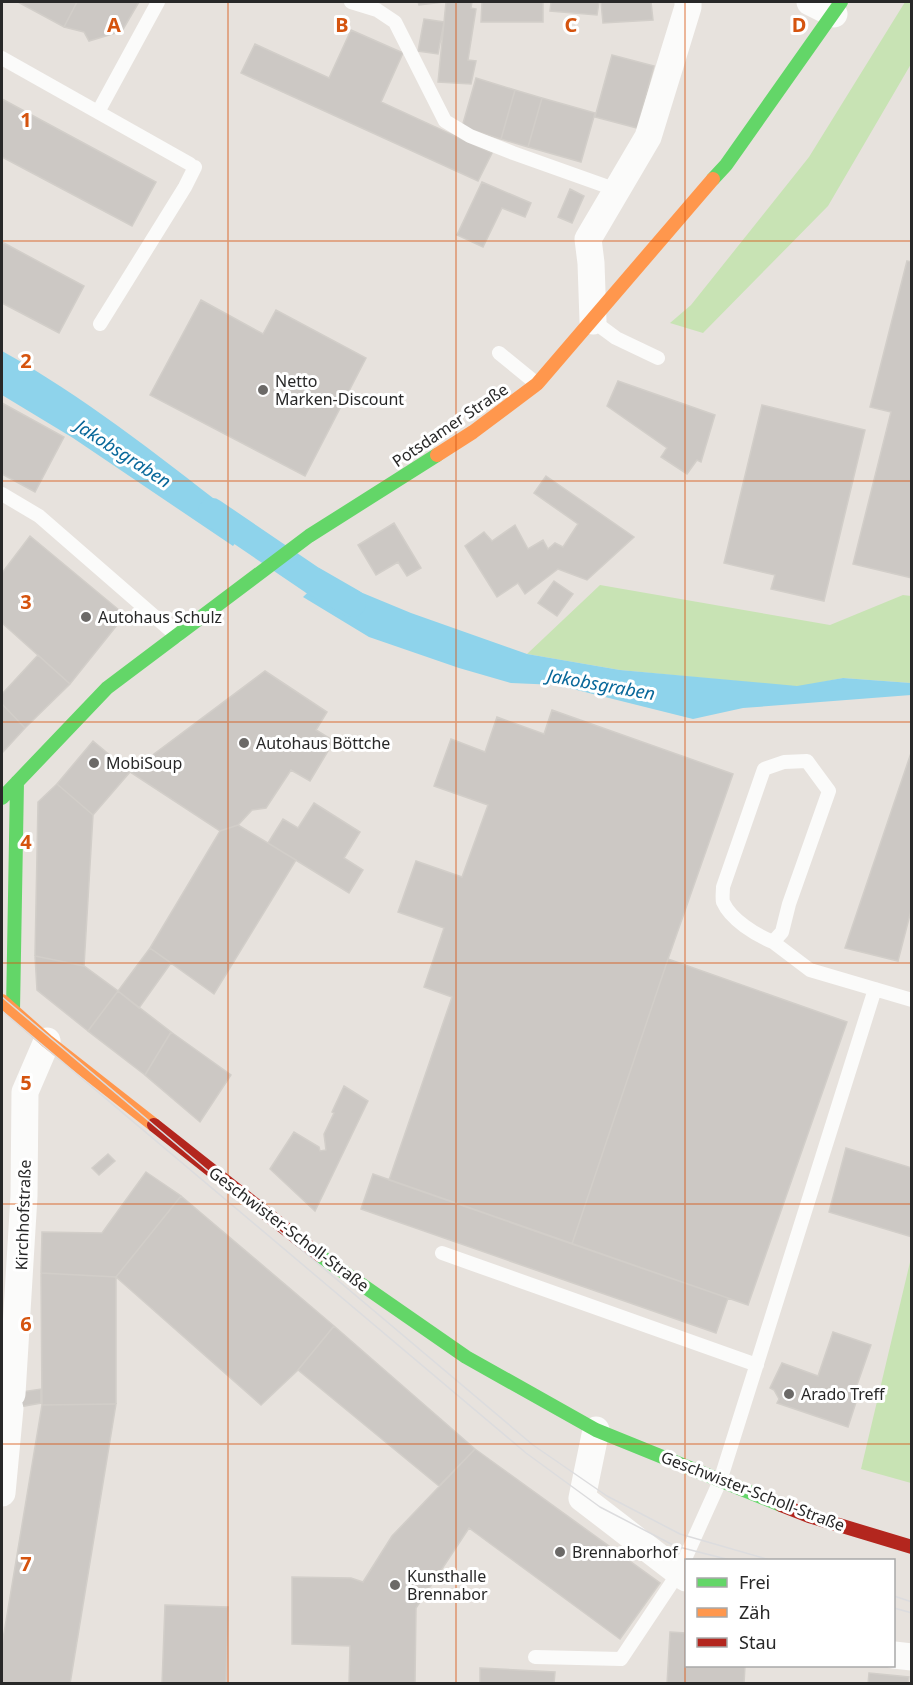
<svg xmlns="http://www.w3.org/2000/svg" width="913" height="1685" font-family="'Noto Sans',sans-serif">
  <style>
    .green { fill: #c8e3b4 }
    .water { fill: #8ed3eb }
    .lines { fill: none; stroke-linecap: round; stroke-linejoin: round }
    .canal { stroke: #8ed3eb; stroke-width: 28 }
    .building { fill: #ccc8c4; stroke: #d2cec9; stroke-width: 1.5 }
    .lane { stroke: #fbfbfa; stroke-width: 14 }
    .street { stroke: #fbfbfa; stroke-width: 27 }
    .fast { stroke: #63d668; stroke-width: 14 }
    .slow { stroke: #ff974d; stroke-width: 14 }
    .jam { stroke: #b3261e; stroke-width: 14 }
    .tram { stroke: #dcdcde; stroke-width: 1.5 }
    .grid { fill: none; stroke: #d5540f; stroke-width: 1.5; stroke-opacity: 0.55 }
    .poi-dot { fill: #6b6967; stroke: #fff; stroke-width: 2 }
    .labels { text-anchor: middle; stroke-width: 6; stroke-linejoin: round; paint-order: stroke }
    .poi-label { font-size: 16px; fill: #282828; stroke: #fff; text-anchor: start }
    .street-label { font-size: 16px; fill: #282828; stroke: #fff }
    .water-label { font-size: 18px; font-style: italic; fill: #09689a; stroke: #fff }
    .grid-label { font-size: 20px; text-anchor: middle; font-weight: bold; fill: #d5540f; stroke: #fff; stroke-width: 6; stroke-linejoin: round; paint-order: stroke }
  </style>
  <rect width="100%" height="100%" fill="#e7e2dd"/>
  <path class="green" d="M905 2H911V64L828 206 703 333 670 323 691 305 809 157Z
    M600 585 830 625 903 595 911 596V683L843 678 797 687 620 670 527 654Z
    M911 1258V1483L861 1469Z"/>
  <path class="water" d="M2 351C90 400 169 464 249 526L233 546 73 438 2 395Z
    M324 577 411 613 527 654 620 670 797 686 843 678 911 683V695L743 708 693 719 557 685 511 683 459 668 369 637 303 597Z"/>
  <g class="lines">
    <path class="canal" d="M212 512 312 580 352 603"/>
  </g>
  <path class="building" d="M18 2H77L64 27Z
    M77 2H139L122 31 89 41 84 32 64 27Z
    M418 2H444L419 5Z
    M446 2H472L471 8 476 9 468 60 476 61 471 84 438 82Z
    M482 2H543V22H481Z
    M551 2H599L597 15 550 11Z
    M601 2H651L653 20 603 23Z
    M424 19 444 22 438 54 418 51Z
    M351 30 403 53 381 102 492 153 478 181 241 73 255 44 329 78Z
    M612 55 654 66 637 128 595 117Z
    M476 78 515 90 501 139 462 127Z
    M515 90 542 98 528 147 501 139Z
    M542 98 595 113 581 162 528 147Z
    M2 99 156 182 132 226 2 157Z
    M482 182 531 203 525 217 502 208 483 247 457 235Z
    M570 189 584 196 572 223 558 217Z
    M2 242 84 286 59 333 2 303Z
    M907 261 912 262V578L853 564 891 412 870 407Z
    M201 300 263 334 276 310 366 358 305 476 150 395Z
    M618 381 715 415 701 462 697 460 687 474 661 457 667 448 607 406Z
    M2 403 64 437 35 492 2 474Z
    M762 405 865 430 824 601 771 589 775 575 724 563Z
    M546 476 634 537 587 580 558 569 525 594 518 583 497 597 465 546 484 532 492 541 515 525 528 549 543 540 548 549 555 543 563 547 578 524 534 493Z
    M394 523 421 568 407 576 398 562 376 575 358 545Z
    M30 536 125 615 70 684 2 623V573Z
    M554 581 573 594 557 616 538 603Z
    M38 655 70 684 25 728 2 704V694Z
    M265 671 327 712 316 730 334 741 310 781 291 770 266 808 252 810 238 825 220 831 130 772Z
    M2 704 25 728 2 753Z
    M552 710 733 774 668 959 572 1244 389 1180 452 997 424 987 444 928 398 912 416 861 462 877 488 805 434 786 451 739 485 752 497 717 544 734Z
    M93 741 130 772 93 815 57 784Z
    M912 750V907L898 961 845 948Z
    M57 784 93 815 84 966 35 956 38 802Z
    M314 803 360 832 344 858 363 870 349 893 268 843 283 819 298 828Z
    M238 825 296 860 214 994 150 948 220 831Z
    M150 948 171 963 139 1008 118 991Z
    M35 956 84 966 118 991 88 1031 37 990Z
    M668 959 847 1022 748 1305 572 1244Z
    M118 991 171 1032 145 1075 88 1031Z
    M171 1032 231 1075 200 1122 145 1075Z
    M344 1086 368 1101 315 1211 270 1169 294 1132 319 1147 320 1151 326 1150 324 1134 334 1113 332 1112Z
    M846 1148 912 1168V1237L829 1212Z
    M108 1154 115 1161 99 1175 92 1168Z
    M146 1172 181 1196 116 1277 41 1273 42 1232 102 1233Z
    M373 1174 728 1298 716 1333 361 1209Z
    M181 1196 334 1326 298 1370 261 1405 116 1277Z
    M41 1273 116 1277V1404L42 1405Z
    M334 1326 475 1449 439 1486 298 1370Z
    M833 1332 871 1345 856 1388 860 1390 848 1427 777 1403 779 1399 774 1390 770 1388 782 1363 818 1376Z
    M41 1389V1403L2 1410V1395Z
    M116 1404 70 1684H2V1645L42 1405Z
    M475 1449 660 1583 620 1639 469 1528 416 1608 415 1684H349L350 1646 292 1644V1577L351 1578 363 1582 392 1536Z
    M165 1605 228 1607 226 1684H162Z
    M670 1632 686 1633V1666H745L744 1684H667Z
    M480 1668 555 1672 554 1684H480Z
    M869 1673 909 1677 908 1684H868Z"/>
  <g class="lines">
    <path class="lane" d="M351 2 377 10 395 22 445 121 470 136 513 153 617 190
      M2 58 190 164
      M98 112 158 2
      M593 321 616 338 658 358
      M100 324 185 187 195 167
      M499 353 537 384
      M2 494 39 516 177 636
      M773 942C756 935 731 920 723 902 722 898 723 891 723 887L764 769 784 762 807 761 829 791 789 904 782 932 773 942 810 970 912 1000
      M442 1253 757 1365
      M535 1657 621 1659 679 1572 720 1481 875 989"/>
    <path class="street" d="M810 2 834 14
      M593 321 591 263 588 239 648 137 688 7V2
      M12 1394 24 1196 25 1092 47 1041
      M596 1430 582 1498 686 1578
      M2 1493 10 1408
      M894 1655 912 1657"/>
    <path class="fast" d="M713 179 726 165 841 2
      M2 798 107 688 309 536 437 455
      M13 1010 17 782
      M319 1255 466 1357 596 1430 781 1505"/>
    <path class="slow" d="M437 455 473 432 537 384 713 179
      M2 1001 47 1041 154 1125"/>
    <path class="jam" d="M154 1125 319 1255
      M781 1505 809 1516 912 1547"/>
    <path class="tram" d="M2 997 533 1445 607 1496 680 1534 770 1560
      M2 1011 526 1453 600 1507 675 1546 730 1560
      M894 1596 912 1602
      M894 1608 912 1613"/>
  </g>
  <path class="grid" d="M228 2V1684M456 2V1684M685 2V1684M2 241H912M2 481H912M2 722H912M2 963H912M2 1204H912M2 1444H912"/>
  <g class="poi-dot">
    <circle cx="263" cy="390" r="6"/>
    <circle cx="86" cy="617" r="6"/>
    <circle cx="244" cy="743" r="6"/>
    <circle cx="94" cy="763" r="6"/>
    <circle cx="789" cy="1394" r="6"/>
    <circle cx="560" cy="1552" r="6"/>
    <circle cx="395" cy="1585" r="6"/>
  </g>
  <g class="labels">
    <g class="poi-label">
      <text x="275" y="387">Netto<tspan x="275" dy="18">Marken-Discount</tspan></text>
      <text x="98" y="623">Autohaus Schulz</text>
      <text x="256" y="749">Autohaus Böttche</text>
      <text x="106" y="769">MobiSoup</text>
      <text x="801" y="1400">Arado Treff</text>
      <text x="572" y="1558">Brennaborhof</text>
      <text x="407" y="1582">Kunsthalle<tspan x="407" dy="18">Brennabor</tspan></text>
    </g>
    <g class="street-label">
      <text transform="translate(450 425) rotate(-34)" y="6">Potsdamer Straße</text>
      <text transform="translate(23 1215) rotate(-88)" y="6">Kirchhofstraße</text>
      <text transform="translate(289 1229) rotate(37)" y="6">Geschwister-Scholl-Straße</text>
      <text transform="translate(753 1491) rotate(21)" y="6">Geschwister-Scholl-Straße</text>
    </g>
    <g class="water-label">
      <text transform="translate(123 454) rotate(33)" y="6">Jakobsgraben</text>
      <text transform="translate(601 685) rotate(10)" y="6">Jakobsgraben</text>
    </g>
  </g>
  <g class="grid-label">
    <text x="114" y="32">A</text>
    <text x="342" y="32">B</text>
    <text x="571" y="32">C</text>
    <text x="799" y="32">D</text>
    <text x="26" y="127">1</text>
    <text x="26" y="368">2</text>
    <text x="26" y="609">3</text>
    <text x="26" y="849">4</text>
    <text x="26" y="1090">5</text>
    <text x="26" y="1331">6</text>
    <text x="26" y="1571">7</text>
  </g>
  <rect width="913" height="1685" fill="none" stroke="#282828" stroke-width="6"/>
  <rect x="685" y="1559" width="210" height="108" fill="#ffffff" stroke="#a9a9a9" stroke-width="1.5"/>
  <rect x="697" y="1578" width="30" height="9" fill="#63d668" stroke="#a9a9a9" stroke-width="1.5"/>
  <text x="739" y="1589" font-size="18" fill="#282828">Frei</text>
  <rect x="697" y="1608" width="30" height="9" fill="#ff974d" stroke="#a9a9a9" stroke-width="1.5"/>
  <text x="739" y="1619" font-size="18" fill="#282828">Zäh</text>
  <rect x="697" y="1638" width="30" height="9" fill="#b3261e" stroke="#a9a9a9" stroke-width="1.5"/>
  <text x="739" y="1649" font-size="18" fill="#282828">Stau</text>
</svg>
